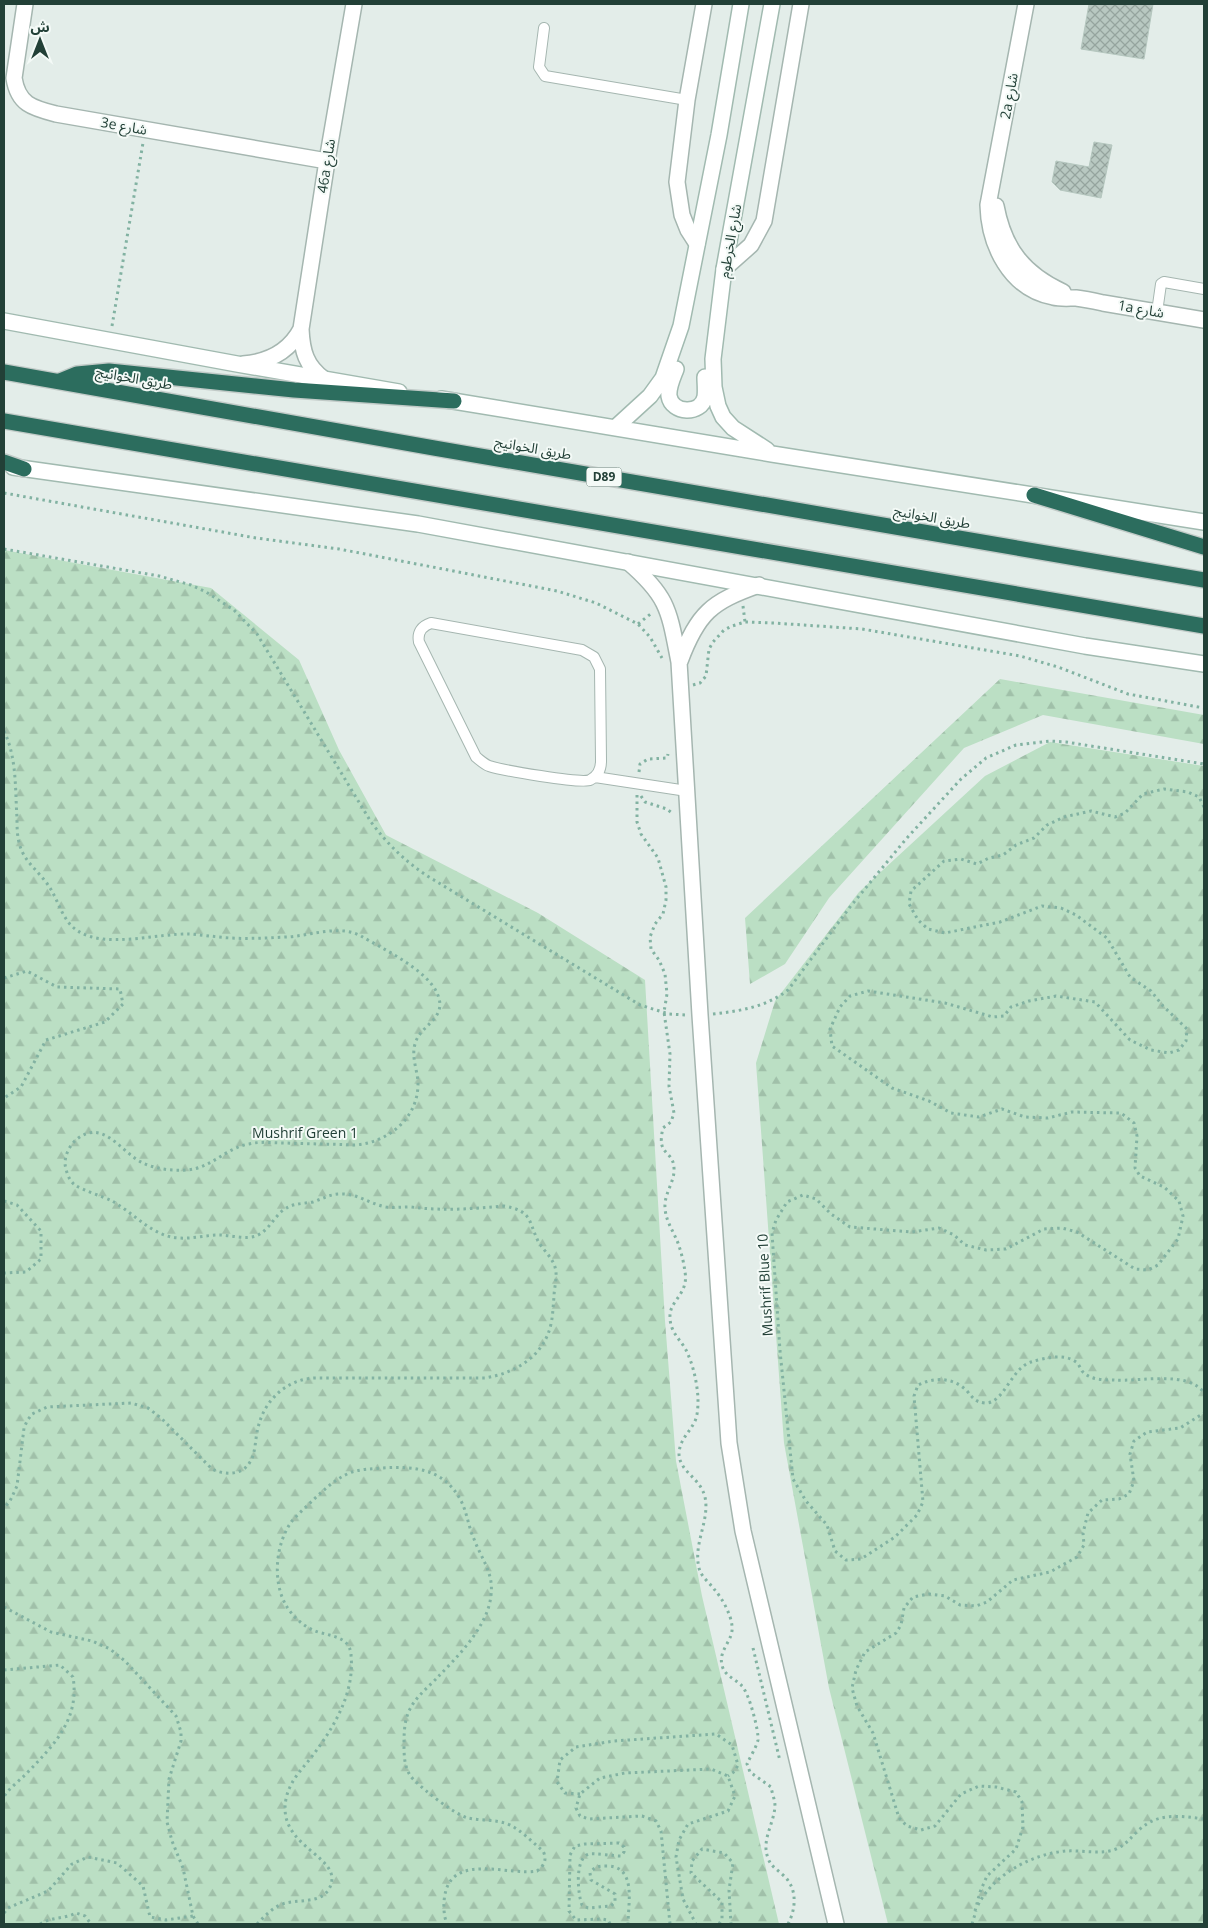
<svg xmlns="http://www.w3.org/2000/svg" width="1208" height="1928" font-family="'Open Sans','Noto Sans Arabic',sans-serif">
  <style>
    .forest { fill: url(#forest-firs) }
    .building { fill: url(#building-cross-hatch); stroke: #b5c7bf }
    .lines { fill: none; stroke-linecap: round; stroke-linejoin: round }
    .lane-casing { stroke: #a5b6b0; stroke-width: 12 }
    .street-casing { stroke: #a5b6b0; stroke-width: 18 }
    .secondary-casing { stroke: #a1bab0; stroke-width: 18 }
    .highway-casing { stroke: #c1cac7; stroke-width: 18 }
    .path { stroke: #82b2a2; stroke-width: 3; stroke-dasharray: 2.5 4; stroke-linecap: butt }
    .lane { stroke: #fff; stroke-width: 10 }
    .street { stroke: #fff; stroke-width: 15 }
    .secondary { stroke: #fff; stroke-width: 15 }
    .highway { stroke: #2c6d5e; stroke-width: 15 }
    .labels { text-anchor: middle; stroke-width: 4; stroke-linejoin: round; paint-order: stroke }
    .shield { fill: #f4faf7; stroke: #617871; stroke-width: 1 }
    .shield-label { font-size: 12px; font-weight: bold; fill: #224037 }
    .street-label { font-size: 14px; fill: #224037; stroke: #f4faf7 }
  </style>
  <defs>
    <pattern id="forest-firs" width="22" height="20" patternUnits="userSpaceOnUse" patternTransform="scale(1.25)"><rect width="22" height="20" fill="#bbdfc4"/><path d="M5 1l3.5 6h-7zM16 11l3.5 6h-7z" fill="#a0c0a9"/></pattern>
    <pattern id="building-cross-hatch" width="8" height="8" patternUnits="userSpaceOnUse" patternTransform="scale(1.25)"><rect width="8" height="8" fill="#b8c8c1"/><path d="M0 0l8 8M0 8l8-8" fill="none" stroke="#95a49e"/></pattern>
  </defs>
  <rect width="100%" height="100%" fill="#e3ede9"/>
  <path class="forest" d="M4 550 211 588 299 660 339 750 386 835 538 913 645 980 665 1321 676 1461 702 1596 779 1924H4Z
    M1000 679 1204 715V744L1043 715 964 748 829 898 785 964 750 984 745 918Z
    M1050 742 1204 766V1924H888L829 1688 784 1443 756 1063 775 1001 859 892 985 776Z"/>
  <path class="building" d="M1089 4H1153L1144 59 1081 49Z
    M1094 142 1112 145 1101 198 1060 190 1052 182 1056 161 1089 167Z"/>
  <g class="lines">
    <g class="lane-casing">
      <path id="lane" d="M544 28 539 67 545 76 687 100
        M1157 312 1161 284 1164 282 1204 289
        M431 623 582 650 594 657 600 669 601 761C601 769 598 776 590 780 581 784 501 770 489 766 484 764 480 760 476 757L419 642C417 632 422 626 431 623Z
        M595 777 687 791"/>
    </g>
    <g class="street-casing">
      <path id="street" d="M25 4 14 78C18 104 32 108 56 114L327 161
        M1026 4 988 205C989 245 1010 289 1053 297 1061 299 1069 298 1076 298 1085 299 1094 301 1103 303 1137 309 1170 314 1204 320
        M996 206C1004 249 1024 274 1063 292
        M697 244 688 230 682 215 677 182 687 100 704 4
        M724 269 751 245 764 221 801 4
        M301 329C302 351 306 366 324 379
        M243 364C268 362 289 352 301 329L327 161 354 4
        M628 562C669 597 669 611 679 662L700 1015 729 1443 743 1531 836 1924
        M680 661C698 613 711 602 759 585"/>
    </g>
    <g class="secondary-casing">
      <path id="secondary" d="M4 321 237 364 399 392
        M676 369C673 377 668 387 669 396 672 414 701 415 705 397 706 391 705 383 705 377
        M441 399 772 454 1204 522
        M615 428 650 396 663 378 681 326 719 135 741 4
        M767 450 733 428 723 417 718 406 714 387 713 359 724 269 772 4
        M13 467 418 524 1085 646 1204 664"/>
    </g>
    <g class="highway-casing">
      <path id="highway" d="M4 372 434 448 1204 580
        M60 381 77 374 109 371 294 390 454 401
        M4 421 1204 626
        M4 462 24 469
        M1034 495 1204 547"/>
    </g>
    <path class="path" d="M112 326 143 143
      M4 493 256 538 339 549 557 591 596 603 638 624 650 637 662 658
      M4 549 159 576 191 585 206 592 234 610 257 634 371 822C388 845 406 862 429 877L640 1005 669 1014 686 1015
      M743 606 745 622
      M638 624 653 612
      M693 685 700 683 706 676 709 649 713 642 724 630 732 626 745 622 774 623 862 629 1020 656 1058 667 1128 694 1204 708
      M4 731C17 758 15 789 17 818 17 827 17 837 20 846 25 863 41 873 50 888 59 902 63 922 78 931 105 949 159 933 190 934 203 935 216 937 230 938 248 939 267 938 286 937 310 936 339 924 361 936 383 949 426 969 437 993 449 1019 420 1024 415 1044 411 1058 418 1071 418 1084 418 1119 387 1143 355 1145 332 1144 309 1144 286 1143 274 1143 261 1141 249 1144 225 1148 211 1169 186 1170 172 1171 156 1169 143 1163 121 1153 104 1118 77 1139 70 1145 65 1154 65 1164 66 1171 69 1181 75 1185 84 1191 102 1196 112 1201 134 1213 153 1237 179 1238 192 1239 206 1235 219 1235 231 1235 245 1240 256 1236 268 1231 273 1219 282 1211 292 1203 301 1204 313 1202 322 1199 330 1194 340 1194 357 1193 370 1204 386 1207 394 1208 402 1207 411 1207 442 1211 472 1209 504 1206 532 1211 528 1220 538 1241 543 1250 552 1257 555 1267 558 1277 554 1287 554 1297 553 1306 553 1315 551 1324 544 1356 516 1373 485 1378H315C287 1379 264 1400 258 1428 255 1438 256 1453 250 1462 242 1476 224 1475 212 1469L161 1418 148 1408 131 1403 47 1407 32 1414 27 1421 24 1428 17 1486 10 1501 4 1508
      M639 772 640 764 648 759 667 758 668 754
      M637 795V822L641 834 658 858 666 887V900L663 914 655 924 650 937 651 949 659 960 665 974 667 994 664 1012 670 1054 669 1086 674 1113 671 1122 663 1128C656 1157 673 1149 674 1168 675 1182 664 1193 665 1208 666 1223 675 1233 679 1246 682 1255 684 1264 685 1272 689 1294 669 1301 670 1317 670 1332 680 1339 686 1350 693 1364 697 1382 698 1398 698 1406 698 1416 694 1423 688 1434 680 1440 679 1453 679 1472 700 1477 705 1497 710 1521 693 1543 699 1568 701 1577 709 1582 714 1589 722 1598 731 1614 732 1626 734 1640 718 1650 722 1665 724 1676 736 1679 742 1686 749 1693 759 1731 758 1740 756 1748 750 1757 747 1764L750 1772 771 1787C772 1793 775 1800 775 1806 774 1824 761 1840 768 1858 771 1867 777 1869 783 1875 798 1888 796 1909 788 1924
      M641 796 645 802 667 809 673 814
      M1204 807 1199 797 1188 792 1164 789 1143 794 1125 813 1115 817 1091 811 1064 817 1047 825 1034 838 1016 845 1003 855 989 858 977 864 961 859 944 861 911 891 909 904 918 920 928 929 945 933 1000 922 1042 906 1061 908 1076 915 1107 938 1130 977 1151 991 1163 1006 1187 1029 1186 1041 1179 1050 1169 1053 1151 1050 1130 1040 1095 1002 1056 996 1029 1001 1011 1007 1004 1016 993 1017 945 1003 868 991 850 996 840 1007 830 1029 832 1046 892 1088 929 1101 951 1113 979 1117 1002 1109 1025 1117 1048 1118 1072 1112 1121 1113 1134 1123 1137 1136 1135 1168 1140 1176 1164 1187 1179 1201 1183 1216 1178 1239 1158 1265 1148 1270 1135 1269 1077 1232 1062 1228 1044 1229 1006 1249 986 1250 965 1245 954 1235 939 1228 912 1232 850 1227 831 1214 816 1199 803 1195 787 1202 776 1220 772 1233 780 1351 793 1479 806 1501 827 1525 835 1551 846 1560 861 1559 895 1537 917 1515 923 1502 914 1396 918 1385C935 1377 953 1377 967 1391 973 1398 975 1402 985 1403 1004 1404 1011 1368 1031 1362 1044 1358 1064 1353 1076 1362 1079 1364 1080 1368 1082 1371 1090 1380 1103 1380 1114 1380 1139 1382 1189 1370 1204 1393
      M4 978 27 971 57 987 120 989 123 1004 105 1022 46 1040 21 1087 4 1098
      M713 1014C740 1011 766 1007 788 990L850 907 906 839 961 779 986 758 1016 745 1050 741 1066 742 1204 764
      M4 1201 17 1205 41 1231V1259L26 1272 4 1273
      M4 1607 51 1632 92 1641 110 1649 125 1661 176 1716 181 1732V1741L169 1779 167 1822 172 1841 183 1868 193 1916 198 1924
      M753 1648 780 1761
      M4 1670 60 1665 73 1677C80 1720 53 1746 25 1775 18 1782 8 1789 4 1797
      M580 1794 565 1793 557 1782 560 1760 576 1747 614 1741 716 1734 732 1745 738 1765 735 1771 728 1776
      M978 1905C994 1874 1032 1854 1066 1851 1082 1850 1101 1855 1116 1849 1126 1845 1131 1837 1139 1830 1158 1812 1181 1816 1204 1819
      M975 1911 980 1892 987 1876 1016 1849 1023 1827 1022 1802 1016 1792 996 1787 979 1786 961 1794 935 1826 921 1830 907 1826 899 1818 873 1733 857 1706 852 1688 856 1670 865 1652 896 1633 901 1625 904 1608 913 1597 929 1594 945 1596 960 1605 976 1606 987 1602 1013 1580 1050 1572 1077 1557 1084 1545 1083 1533 1088 1513 1102 1500 1119 1499 1129 1494 1134 1481 1130 1454 1134 1441 1147 1432 1180 1428 1204 1413
      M4 1913 8 1908 48 1891 72 1864 88 1857 117 1863 143 1886 150 1917 166 1920 193 1916
      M40 1924C51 1917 65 1919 76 1913L85 1916 91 1924
      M257 1924C264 1917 271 1909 280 1905 295 1898 320 1905 329 1889 347 1856 276 1849 286 1799 289 1783 300 1771 310 1759 333 1729 355 1694 351 1655 350 1633 323 1637 309 1628 300 1623 292 1615 287 1607 272 1583 275 1544 292 1521 298 1514 306 1507 313 1500 325 1489 336 1478 352 1472 362 1469 371 1469 382 1468 413 1466 443 1468 460 1499 467 1511 468 1526 474 1539 481 1558 494 1573 491 1595 488 1627 457 1657 436 1679 426 1689 415 1698 409 1711 404 1722 404 1734 404 1746 404 1759 405 1771 414 1780 425 1791 454 1814 468 1818 482 1821 496 1819 510 1825 522 1831 532 1842 543 1851 547 1859 545 1865 537 1871 511 1876 457 1854 446 1890 443 1901 443 1914 447 1924
      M610 1924 608 1920 602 1919 576 1920 569 1911 570 1855 575 1846 585 1844 619 1843 624 1847V1852L621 1856C614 1856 594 1853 589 1854 574 1858 578 1895 582 1905L588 1908 611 1906 615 1902V1894L591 1880 590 1873C595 1866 599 1866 607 1866 637 1866 628 1904 628 1924
      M670 1924 661 1831 656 1821 642 1816 589 1819 580 1816 576 1808 580 1794 600 1778 625 1773 711 1769 728 1776 735 1796 728 1811 688 1824 679 1840 676 1857 683 1899 696 1924
      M719 1924 722 1919V1902L691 1873 692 1861 702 1849 724 1853 733 1863 729 1890 731 1924
      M972 1924 976 1911"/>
    <use href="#lane" class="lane"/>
    <use href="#street" class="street"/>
    <use href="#secondary" class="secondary"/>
    <use href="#highway" class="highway"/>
  </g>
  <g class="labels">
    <rect class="shield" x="586.5" y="467.5" width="35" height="19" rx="4"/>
    <g class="shield-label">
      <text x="604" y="481">D89</text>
    </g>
    <g class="street-label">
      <text transform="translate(1009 96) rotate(-80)" y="5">2a شارع</text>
      <text transform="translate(124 126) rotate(10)" y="5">3e شارع</text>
      <text transform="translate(326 166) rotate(-81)" y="5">46a شارع</text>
      <text transform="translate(730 241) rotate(-80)" y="5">شارع الخرطوم</text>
      <text transform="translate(1141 309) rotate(10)" y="5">1a شارع</text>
      <text transform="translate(134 378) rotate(10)" y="5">طريق الخوانيج</text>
      <text transform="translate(533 448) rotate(10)" y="5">طريق الخوانيج</text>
      <text transform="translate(932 517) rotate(10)" y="5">طريق الخوانيج</text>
      <text x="305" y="1138">Mushrif Green 1</text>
      <text transform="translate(765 1285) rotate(-93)" y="5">Mushrif Blue 10</text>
    </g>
  </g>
  <rect width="1208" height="1928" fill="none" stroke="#224037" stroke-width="10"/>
  <g transform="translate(40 40)" stroke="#f4faf7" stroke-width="4" paint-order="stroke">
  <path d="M0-4L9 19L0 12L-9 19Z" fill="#224037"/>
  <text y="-8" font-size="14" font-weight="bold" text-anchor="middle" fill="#224037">ش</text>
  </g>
</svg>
